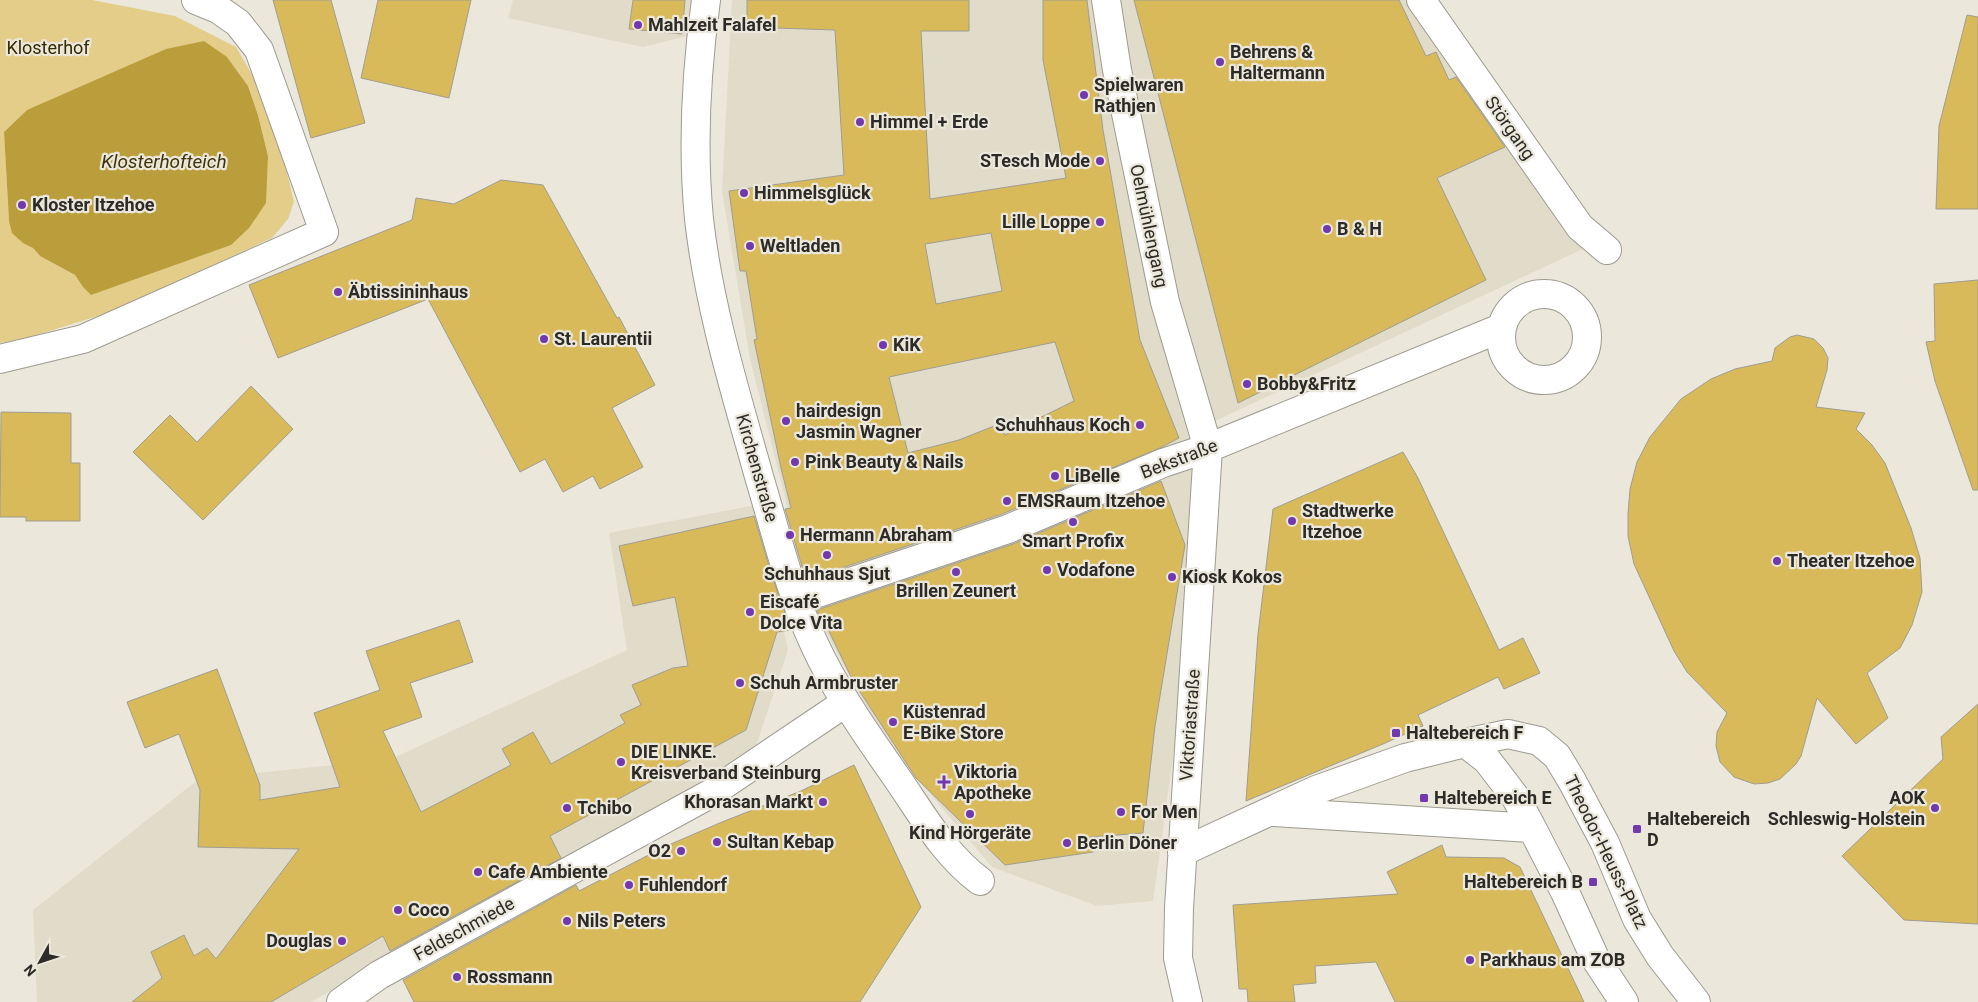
<svg xmlns="http://www.w3.org/2000/svg" width="1978" height="1002" font-family="Roboto,sans-serif">
  <style>
    .built { fill: #e1dbc9 }
    .green { fill: #e3cd89; fill-rule: evenodd }
    .water { fill: #ba9e3b }
    .building { fill: #d8ba5a; stroke: #a09d92; fill-rule: evenodd }
    .lines { fill: none; stroke-linecap: round; stroke-linejoin: round }
    .minor-casing { stroke: #9d9a8f; stroke-width: 30 }
    .minor { stroke: #fff; stroke-width: 28 }
    .poi-dot { fill: #7238ae; stroke: #ebe7db; stroke-width: 2 }
    .labels { text-anchor: middle; stroke-width: 4.5; stroke-linejoin: round; paint-order: stroke }
    .poi-label { font-size: 18px; font-weight: bold; fill: #2d2b27; stroke: #ebe7db; text-anchor: start }
    .park-label { font-size: 18px; fill: #352a00; stroke: #ebe7db }
    .street-label { font-size: 18px; fill: #2d2b27; stroke: #ebe7db }
    .water-label { font-size: 19px; font-style: italic; fill: #40340a; stroke: #ebe7db }
  </style>
  <rect width="100%" height="100%" fill="#ebe7db"/>
  <path class="built" d="M513 0H691L687 36 643 47 508 18Z
    M732 0H1413L1585 248 1215 421 1217 440 1153 901 1097 906 992 867 883 738 813 608 750 359 722 191Z
    M756 505 788 650 754 752 706 785 311 1002H37L33 910 199 779 391 759 627 650 609 533Z"/>
  <path class="green" d="M0 0H92L175 16 236 47 262 92 282 152 294 202 288 219 272 238 114 311 27 338 0 343ZM227 57 248 86 258 115 268 156 83 287 75 275 40 256 9 221 4 132 27 110Z"/>
  <path class="water" d="M204 41 227 57 248 86 258 115 268 156 266 203 249 228 231 245 91 295 83 287 75 275 40 256 33 248 23 243 12 233 9 221 4 132 27 110 166 49Z"/>
  <path class="building" d="M273 0H331L365 123 311 138Z
    M378 0H471L449 98 361 78Z
    M633 0H685L682 34 629 29Z
    M747 0H969V31H921L930 199 1066 178 1043 60V0H1087L1103 130 1140 340 1179 438 1162 447 1002 514 806 580 785 509 791 508 781 468 754 340 757 339 746 271H740L729 191 844 175 835 30 747 27ZM991 233 1002 291 936 304 925 244ZM1055 342 1074 401 1005 435 999 424 959 440 908 453 889 377Z
    M1134 0H1399L1426 56 1436 52 1449 80 1456 77 1505 147 1437 178 1486 280 1238 403Z
    M1967 15 1978 17V209H1936L1939 126Z
    M501 180 543 185 617 318 619 317 655 385 612 408 643 467 600 489 593 476 563 492 545 459 520 472 428 299 278 358 249 285 412 220 416 198 454 204Z
    M1978 280V490H1973L1935 381 1926 342 1935 341 1934 284Z
    M1797 335 1814 339 1823 348 1828 358 1827 370 1816 407 1865 413 1856 429 1872 445 1885 463 1911 528 1920 558 1922 592 1912 625 1900 648 1867 673 1888 718 1856 744 1817 698 1801 756 1796 764 1780 779 1768 783 1754 784 1734 777 1720 762 1716 746 1717 732 1727 713 1687 672 1674 651 1634 564 1628 536V514L1630 489 1637 462 1650 437 1681 399 1711 379 1735 369 1772 361 1775 348 1779 345 1790 337Z
    M251 386 293 429 203 520 133 452 170 415 197 442Z
    M1 412 71 413V463H80V521H26V517H0Z
    M1403 452 1418 478 1499 650 1523 638 1540 673 1504 689 1498 677 1418 715 1423 726 1383 744 1246 801 1258 634 1273 509Z
    M1161 481 1185 545 1155 726 1143 833 1091 837 1093 852 1005 865 916 778 853 681 826 625H823L817 610 1013 544Z
    M754 516 772 576 791 630 777 632 746 730 550 836 561 858 390 951 383 936 271 1002H132L162 978 151 952 184 935 194 956 207 948 216 959 299 849 198 847 200 790 179 734 145 748 127 702 217 669 260 785V800L340 787 314 713 380 690 366 651 459 620 473 662 410 683 422 717 383 731 421 812 511 765 502 749 533 732 551 764 625 723 620 715 641 705 632 685 673 668 688 666 675 597 633 606 619 546Z
    M1978 704V924L1904 920 1842 856 1943 759 1941 737Z
    M854 765 921 907 860 1002H414L403 980 576 885 579 891 664 847 722 822 801 791Z
    M1442 845 1446 857 1504 858 1520 867 1584 1002H1395L1376 962 1315 966 1316 983 1293 985 1295 1002H1248L1247 989H1239L1233 905 1398 894 1387 872Z"/>
  <g class="lines">
    <g class="minor-casing">
      <path id="minor" d="M706 0C696 73 692 146 699 219 709 308 736 394 760 480 778 540 793 604 822 660 844 703 872 742 899 781 923 816 945 855 980 881
        M1106 0 1117 70 1165 302 1208 448 1179 908 1178 958 1188 1002
        M1421 0 1580 227 1607 250
        M1501 337a43 43 0 1 1 86 0a43 43 0 1 1-86 0Z
        M0 359 83 339 324 232 259 50 238 23 218 9 196 0
        M797 600 1008 529 1163 463 1208 448 1501 328
        M1465 743 1487 760 1516 798 1532 828
        M1274 812 1532 828 1565 892 1595 958 1624 1002
        M1182 852 1316 790 1405 758 1465 743 1508 734 1539 741 1557 756 1572 781 1605 843 1637 919 1660 956 1696 1002
        M341 1002 379 975 710 794 845 703"/>
    </g>
    <use href="#minor" class="minor"/>
  </g>
  <g class="poi-dot">
    <circle cx="638" cy="25" r="5"/>
    <circle cx="1220" cy="62" r="5"/>
    <circle cx="1084" cy="95" r="5"/>
    <circle cx="860" cy="122" r="5"/>
    <circle cx="1100" cy="161" r="5"/>
    <circle cx="744" cy="193" r="5"/>
    <circle cx="22" cy="205" r="5"/>
    <circle cx="1100" cy="222" r="5"/>
    <circle cx="1327" cy="229" r="5"/>
    <circle cx="750" cy="246" r="5"/>
    <circle cx="338" cy="292" r="5"/>
    <circle cx="544" cy="339" r="5"/>
    <circle cx="883" cy="345" r="5"/>
    <circle cx="1247" cy="384" r="5"/>
    <circle cx="786" cy="421" r="5"/>
    <circle cx="1140" cy="425" r="5"/>
    <circle cx="795" cy="462" r="5"/>
    <circle cx="1055" cy="476" r="5"/>
    <circle cx="1007" cy="501" r="5"/>
    <circle cx="1292" cy="521" r="5"/>
    <circle cx="1073" cy="522" r="5"/>
    <circle cx="790" cy="535" r="5"/>
    <circle cx="827" cy="555" r="5"/>
    <circle cx="1777" cy="561" r="5"/>
    <circle cx="1047" cy="570" r="5"/>
    <circle cx="956" cy="572" r="5"/>
    <circle cx="1172" cy="577" r="5"/>
    <circle cx="750" cy="612" r="5"/>
    <circle cx="740" cy="683" r="5"/>
    <circle cx="893" cy="722" r="5"/>
    <rect x="1391" y="728" width="10" height="10" rx="2.5"/>
    <circle cx="621" cy="762" r="5"/>
    <path d="M941.5 774.5h5v5h5v5h-5v5h-5v-5h-5v-5h5z"/>
    <rect x="1419" y="793" width="10" height="10" rx="2.5"/>
    <circle cx="823" cy="802" r="5"/>
    <circle cx="567" cy="808" r="5"/>
    <circle cx="1935" cy="808" r="5"/>
    <circle cx="1121" cy="812" r="5"/>
    <circle cx="970" cy="814" r="5"/>
    <rect x="1632" y="824" width="10" height="10" rx="2.5"/>
    <circle cx="717" cy="842" r="5"/>
    <circle cx="1067" cy="843" r="5"/>
    <circle cx="681" cy="851" r="5"/>
    <circle cx="478" cy="872" r="5"/>
    <rect x="1588" y="877" width="10" height="10" rx="2.5"/>
    <circle cx="629" cy="885" r="5"/>
    <circle cx="398" cy="910" r="5"/>
    <circle cx="567" cy="921" r="5"/>
    <circle cx="342" cy="941" r="5"/>
    <circle cx="1470" cy="960" r="5"/>
    <circle cx="457" cy="977" r="5"/>
  </g>
  <g class="labels">
    <g class="poi-label">
      <text x="648" y="31">Mahlzeit Falafel</text>
      <text x="1230" y="58">Behrens &amp;<tspan x="1230" dy="21">Haltermann</tspan></text>
      <text x="1094" y="91">Spielwaren<tspan x="1094" dy="21">Rathjen</tspan></text>
      <text x="870" y="128">Himmel + Erde</text>
      <text x="1090" y="167" text-anchor="end">STesch Mode</text>
      <text x="754" y="199">Himmelsglück</text>
      <text x="32" y="211">Kloster Itzehoe</text>
      <text x="1090" y="228" text-anchor="end">Lille Loppe</text>
      <text x="1337" y="235">B &amp; H</text>
      <text x="760" y="252">Weltladen</text>
      <text x="348" y="298">Äbtissininhaus</text>
      <text x="554" y="345">St. Laurentii</text>
      <text x="893" y="351">KiK</text>
      <text x="1257" y="390">Bobby&amp;Fritz</text>
      <text x="796" y="417">hairdesign<tspan x="796" dy="21">Jasmin Wagner</tspan></text>
      <text x="1130" y="431" text-anchor="end">Schuhhaus Koch</text>
      <text x="805" y="468">Pink Beauty &amp; Nails</text>
      <text x="1065" y="482">LiBelle</text>
      <text x="1017" y="507">EMSRaum Itzehoe</text>
      <text x="1302" y="517">Stadtwerke<tspan x="1302" dy="21">Itzehoe</tspan></text>
      <text x="800" y="541">Hermann Abraham</text>
      <text x="1073" y="547" text-anchor="middle">Smart Profix</text>
      <text x="1787" y="567">Theater Itzehoe</text>
      <text x="1057" y="576">Vodafone</text>
      <text x="827" y="580" text-anchor="middle">Schuhhaus Sjut</text>
      <text x="1182" y="583">Kiosk Kokos</text>
      <text x="956" y="597" text-anchor="middle">Brillen Zeunert</text>
      <text x="760" y="608">Eiscafé<tspan x="760" dy="21">Dolce Vita</tspan></text>
      <text x="750" y="689">Schuh Armbruster</text>
      <text x="903" y="718">Küstenrad<tspan x="903" dy="21">E-Bike Store</tspan></text>
      <text x="1406" y="739">Haltebereich F</text>
      <text x="631" y="758">DIE LINKE.<tspan x="631" dy="21">Kreisverband Steinburg</tspan></text>
      <text x="954" y="778">Viktoria<tspan x="954" dy="21">Apotheke</tspan></text>
      <text x="1434" y="804">Haltebereich E</text>
      <text x="1925" y="804" text-anchor="end">AOK<tspan x="1925" dy="21">Schleswig-Holstein</tspan></text>
      <text x="813" y="808" text-anchor="end">Khorasan Markt</text>
      <text x="577" y="814">Tchibo</text>
      <text x="1131" y="818">For Men</text>
      <text x="1647" y="825">Haltebereich<tspan x="1647" dy="21">D</tspan></text>
      <text x="970" y="839" text-anchor="middle">Kind Hörgeräte</text>
      <text x="727" y="848">Sultan Kebap</text>
      <text x="1077" y="849">Berlin Döner</text>
      <text x="671" y="857" text-anchor="end">O2</text>
      <text x="488" y="878">Cafe Ambiente</text>
      <text x="1583" y="888" text-anchor="end">Haltebereich B</text>
      <text x="639" y="891">Fuhlendorf</text>
      <text x="408" y="916">Coco</text>
      <text x="577" y="927">Nils Peters</text>
      <text x="332" y="947" text-anchor="end">Douglas</text>
      <text x="1480" y="966">Parkhaus am ZOB</text>
      <text x="467" y="983">Rossmann</text>
    </g>
    <g class="park-label">
      <text x="48" y="54">Klosterhof</text>
    </g>
    <g class="street-label">
      <text transform="translate(1510 128) rotate(55)" y="6">Störgang</text>
      <text transform="translate(1149 226) rotate(78)" y="6">Oelmühlengang</text>
      <text transform="translate(1179 459) rotate(-21)" y="6">Bekstraße</text>
      <text transform="translate(757 468) rotate(74)" y="6">Kirchenstraße</text>
      <text transform="translate(1190 725) rotate(-86)" y="6">Viktoriastraße</text>
      <text transform="translate(1606 852) rotate(64)" y="6">Theodor-Heuss-Platz</text>
      <text transform="translate(464 929) rotate(-29)" y="6">Feldschmiede</text>
    </g>
    <g class="water-label">
      <text x="164" y="168">Klosterhofteich</text>
    </g>
  </g>
  <g transform="translate(40 962) rotate(230)" stroke="#ebe7db" stroke-width="4" paint-order="stroke">
  <path d="M0-4L9 19L0 12L-9 19Z" fill="#2d2b27"/>
  <text y="-8" font-size="14" font-weight="bold" text-anchor="middle" fill="#2d2b27">N</text>
  </g>
</svg>
